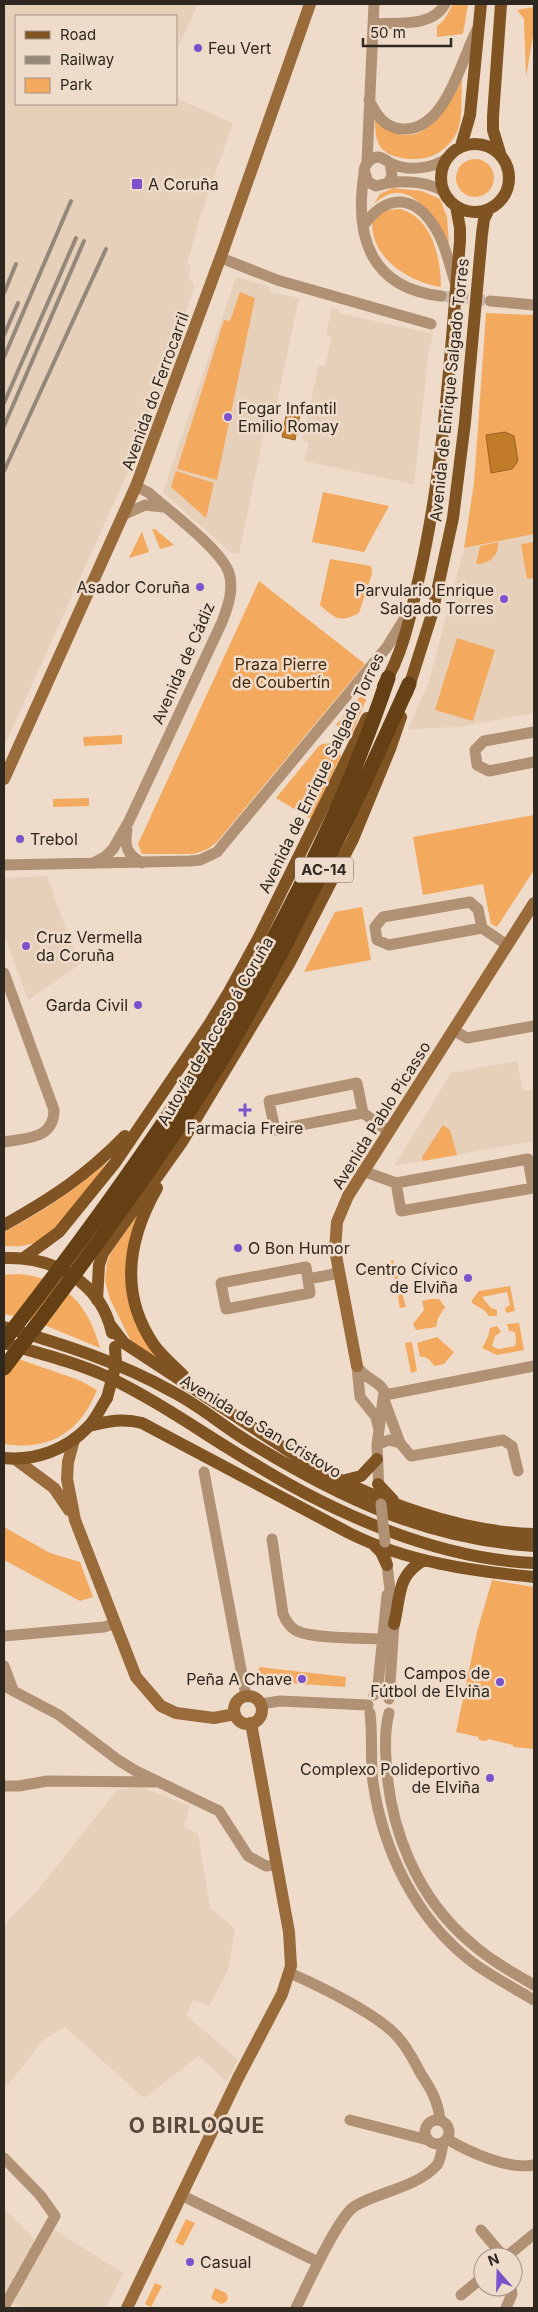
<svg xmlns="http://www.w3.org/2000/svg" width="538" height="2312" font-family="Inter,sans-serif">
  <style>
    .built { fill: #e7d0b9 }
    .green { fill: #f3aa5e }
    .water { fill: #c27b28; stroke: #966226 }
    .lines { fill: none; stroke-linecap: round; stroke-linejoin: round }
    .street-tunnel { stroke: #c8b7a8; stroke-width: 11; stroke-dasharray: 11 5.5; stroke-linecap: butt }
    .street { stroke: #b19173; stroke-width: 11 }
    .secondary { stroke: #996b3b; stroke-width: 12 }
    .primary { stroke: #7f5322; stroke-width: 12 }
    .highway { stroke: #664015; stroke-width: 15 }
    .rail { stroke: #95887b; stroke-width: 4 }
    .street-bridge { stroke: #b19173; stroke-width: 11 }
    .primary-bridge { stroke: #7f5322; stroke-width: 12 }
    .highway-bridge { stroke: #664015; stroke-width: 15 }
    .poi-dot { fill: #7b52cc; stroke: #eedbca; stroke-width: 2 }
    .labels { text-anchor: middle; stroke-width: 5; stroke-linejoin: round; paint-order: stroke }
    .shield { fill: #eedbca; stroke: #685e54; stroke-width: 1 }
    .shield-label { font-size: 15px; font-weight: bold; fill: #2f2821 }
    .poi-label { font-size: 16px; fill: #2f2821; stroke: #eedbca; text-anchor: start }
    .street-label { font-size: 16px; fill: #2f2821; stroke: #eedbca }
    .park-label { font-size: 16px; fill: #462906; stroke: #eedbca }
    .district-label { font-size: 21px; font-weight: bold; letter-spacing: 1px; fill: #5a4a3c; stroke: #eedbca }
  </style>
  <rect width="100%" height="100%" fill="#eedbca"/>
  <path class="built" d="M4 4H198L176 52V16H16V104H176V98L233 123 198 223 187 265H191L188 279 193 282 194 287 175 344 178 345 158 405 154 404 128 472 4 747Z
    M236 277 270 287 269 292 299 298 276 406 270 405 239 554 231 553 163 492Z
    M332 308 339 310V313L433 334 428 357 414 484 304 461 309 442 302 440 319 365 325 366 332 337 326 335Z
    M534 534V713L459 727 408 729 429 681 464 548Z
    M47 876 79 965 28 1000 4 935V878Z
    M517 1061 523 1091 534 1089V1141L394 1166 451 1073Z
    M141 1787 190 1806 184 1827 198 1834 210 1908 235 1929 228 1970 209 2006 193 2000 186 2015 238 2060 227 2082 199 2056 144 2098 65 2027 43 2040 4 2090V1924L37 1891 117 1790Z
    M4 2209 34 2239 50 2227 123 2273 106 2308H22L7 2300 4 2301Z"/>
  <path class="green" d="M453 4H468L463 34 437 37V26L444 20Z
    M534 7V30L526 77 524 19 517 10Z
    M462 79C461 95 463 115 458 130 454 140 444 151 434 155 421 162 393 160 382 149 375 140 375 130 375 119 419 159 441 116 462 79Z
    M456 178a19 19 0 1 1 38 0a19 19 0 1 1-38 0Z
    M393 188 422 191 440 199 447 217 449 245C434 218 408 171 374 204L380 194Z
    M400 209C432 217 441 258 441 287 409 282 372 259 372 223L385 210Z
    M240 292 255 298 217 480 177 469 224 320 230 321Z
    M486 313 534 315V534L464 548 474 483Z
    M176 471 214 483 206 518 171 487Z
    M323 492 389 506 364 552 312 542Z
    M155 529 174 545 160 549 152 529Z
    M142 532 149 552 129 558 141 533Z
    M498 542C499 556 489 564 476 564L480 546Z
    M534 542V578L527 579 521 544Z
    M330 559 371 566 372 574 359 613C340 623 335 619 320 605Z
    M259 581 365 664 217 842 208 849 194 854H142L138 844Z
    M457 638 495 650 473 721 435 710Z
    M364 692 368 695 352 733 336 725Z
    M122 735V744L84 746 83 737Z
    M332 743 338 747 341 756 311 819 276 798 318 747 322 744Z
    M89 798V806L53 807V799Z
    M534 815V870L497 927 491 924 483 884 423 895 413 837Z
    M362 907 371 960 304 972 335 912Z
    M443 1125 450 1130 457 1155 423 1161 422 1157Z
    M108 1161C90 1185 57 1240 27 1245 20 1247 11 1246 4 1246V1232C42 1212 75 1190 108 1161Z
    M140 1211 128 1275 161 1361 131 1341 110 1299 105 1281 107 1263 110 1254Z
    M391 1260H393L406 1307 400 1308Z
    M17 1274C64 1277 88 1304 100 1348L32 1320 4 1314V1275Z
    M510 1286 515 1311 506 1313 505 1308 510 1305 507 1292 482 1297 491 1308 497 1310V1316H489L484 1310 472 1303V1300L479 1291Z
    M431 1299H439L445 1307 438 1318 436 1327 416 1330 413 1324 424 1310 422 1301Z
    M519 1323 524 1350 497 1355 482 1348 488 1337 490 1328 497 1326 501 1332 495 1336 492 1346 498 1349 515 1346 516 1342 515 1332 509 1331 507 1324Z
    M437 1337 454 1352 444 1364 434 1366C431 1361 427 1356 420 1357L417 1343Z
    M412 1342 417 1371 411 1373 405 1343Z
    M4 1354 79 1380 97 1390C80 1433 49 1451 4 1444Z
    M4 1527 50 1553 80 1562 93 1597 80 1601 4 1560Z
    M492 1580 534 1587V1749L513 1747V1745L488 1739 487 1741 479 1740V1737L456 1732 477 1632Z
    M259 1667 346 1677 345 1687 258 1681Z
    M186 2219 195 2223 183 2246 175 2242Z
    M155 2283 162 2286 151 2307 145 2304Z
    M215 2288 226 2293 228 2298 226 2302 221 2304 211 2298Z"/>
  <path class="water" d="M287 411 300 414 295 440 282 437Z
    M505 432 514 436 518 461 512 469 491 473 486 435Z"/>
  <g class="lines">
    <path class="street-tunnel" d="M441 296 490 301"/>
    <path class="street" d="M373 24C397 22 432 28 445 4
      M369 100C376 114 384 128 402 129 446 132 461 59 477 30
      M367 162 374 4
      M390 163 392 176 388 183 376 186 368 182 364 170C366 163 370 158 377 157 384 157 386 161 392 164 407 171 432 169 446 159
      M364 174C354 238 371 288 441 296
      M388 183C404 180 430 182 444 192
      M363 226C389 190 418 196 438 233 447 249 450 268 456 285
      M221 258 277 280 431 324
      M490 301 534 305
      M125 514 145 505 163 507
      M534 732 484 741 475 750 477 765 489 771 534 762
      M127 830C124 847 127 854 142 863
      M95 862 105 857 113 849 129 821 222 622C228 606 234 590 229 573 222 550 168 510 149 493L136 486
      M4 865 190 861 200 860 217 852 387 647 408 613
      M470 902 478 909 482 928 389 945 377 940 375 927 383 917Z
      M482 928 507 945
      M4 973 54 1110C54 1139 27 1138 4 1142
      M453 1030 467 1038 534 1026
      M357 1083 363 1113 275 1130 269 1101Z
      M363 1113 388 1131
      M363 1171 396 1183 528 1159 533 1188 401 1211 396 1183
      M306 1267 310 1293 226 1309 221 1283Z
      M308 1279 339 1273
      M357 1366C365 1380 379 1380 384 1391L377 1445 379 1492
      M357 1367 360 1397 376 1417 378 1426
      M385 1395 534 1366
      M384 1400 400 1443 411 1456 503 1440 512 1446 518 1471
      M377 1445 389 1440 400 1443
      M204 1472 246 1696
      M272 1539 283 1614C286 1621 289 1626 295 1630 310 1639 362 1638 382 1639
      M386 1556 394 1624 389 1699
      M4 1636 104 1627 114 1624
      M4 1666 13 1690
      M4 1686 59 1715 118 1760 136 1771 219 1811 248 1856 266 1866 277 1865
      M374 1695 378 1685 387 1595
      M261 1704 280 1701 368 1705
      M370 1713C373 1736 370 1759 373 1782 383 1851 416 1919 472 1962 491 1976 514 1988 534 2000
      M389 1713C385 1728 385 1744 386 1759 389 1828 417 1898 471 1943 490 1960 512 1972 534 1985
      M4 1786H19L47 1781 154 1782
      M290 1973C319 1986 375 2013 396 2035 407 2046 414 2061 421 2074 431 2089 438 2101 440 2120
      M425 2132a12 12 0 1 1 24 0a12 12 0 1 1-24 0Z
      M350 2120 428 2140
      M447 2139C469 2152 508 2170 534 2165
      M4 2158 40 2195 55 2216 4 2307
      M183 2196 318 2262
      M481 2230 504 2257
      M506 2257 534 2234
      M461 2295 483 2277
      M296 2308C306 2288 338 2216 355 2206 378 2192 418 2187 437 2165 441 2159 442 2149 443 2143
      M506 2308 512 2294 511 2287"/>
    <path class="secondary" d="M4 779 136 486 224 248 310 4
      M357 1366 335 1250 337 1222 348 1196 534 903
      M74 1440 68 1462 67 1479 75 1520 136 1677 161 1706 176 1713 214 1718 235 1714
      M15 1459 54 1488 69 1510
      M234 1710a14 14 0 1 1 28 0a14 14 0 1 1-28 0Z
      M127 2308 238 2078 282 1994 291 1966 289 1932 251 1723"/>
    <path class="primary" d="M441 178a34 34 0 1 1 68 0a34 34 0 1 1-68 0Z
      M461 146 470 115 481 4
      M500 153 493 130V116L501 4
      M383 686C401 658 410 619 417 586 444 473 450 356 460 241V228L456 206
      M407 693 432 614 453 518 465 422 482 234 484 219 489 209
      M157 1188C128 1239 119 1294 154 1345 162 1356 174 1366 183 1375
      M4 1225C52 1198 86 1176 125 1136
      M25 1257 59 1232 115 1163 210 1023 230 990 258 939 367 718
      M4 1258C53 1256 101 1282 112 1333
      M97 1300 99 1265 103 1253 182 1142 289 964 353 839 390 749 401 717
      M111 1326 124 1343 310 1465C380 1501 455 1532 534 1534
      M4 1327C62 1344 120 1362 173 1392 200 1406 223 1426 249 1442 340 1498 426 1539 534 1546
      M4 1343C38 1353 75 1362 108 1377 158 1401 204 1434 251 1462 333 1513 436 1559 534 1563
      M89 1426C108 1421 123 1418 142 1423L349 1533C407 1562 471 1571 534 1577
      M4 1458C35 1461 66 1450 88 1427 96 1419 101 1407 107 1398
      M342 1481 361 1476 377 1459
      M378 1484 393 1500
      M375 1546 381 1552 387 1565
      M394 1624C401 1596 396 1576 424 1560"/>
    <path class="highway" d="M214 1045C282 928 345 807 388 678
      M227 1051C296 932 353 809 409 684"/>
    <path class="rail" d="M4 293 16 264
      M4 335 18 303
      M4 357 71 201
      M4 403 76 238
      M4 426 84 241
      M4 471 106 249"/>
    <path class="street-bridge" d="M381 1504 385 1542"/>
    <path class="primary-bridge" d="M107 1398 116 1364 115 1347"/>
    <path class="highway-bridge" d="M4 1341C79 1245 150 1148 214 1045
      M4 1368C82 1265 159 1162 227 1051"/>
  </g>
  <g class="poi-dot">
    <circle cx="198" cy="48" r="5"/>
    <rect x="131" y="178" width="12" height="12" rx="2.5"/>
    <circle cx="228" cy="417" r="5"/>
    <circle cx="200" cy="587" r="5"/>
    <circle cx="504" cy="599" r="5"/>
    <circle cx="20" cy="839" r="5"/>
    <circle cx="26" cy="946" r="5"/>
    <circle cx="138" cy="1005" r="5"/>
    <path d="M242.5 1102.5h5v5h5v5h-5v5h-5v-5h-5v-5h5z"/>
    <circle cx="238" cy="1248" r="5"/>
    <circle cx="468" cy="1278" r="5"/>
    <circle cx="302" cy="1679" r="5"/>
    <circle cx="500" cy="1682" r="5"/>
    <circle cx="490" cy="1778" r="5"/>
    <circle cx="190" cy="2262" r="5"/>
  </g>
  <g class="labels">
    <rect class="shield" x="295" y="857.5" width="58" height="25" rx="4"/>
    <g class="shield-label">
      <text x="324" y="875">AC-14</text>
    </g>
    <g class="poi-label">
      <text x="208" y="54">Feu Vert</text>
      <text x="148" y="190">A Coruña</text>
      <text x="238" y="414">Fogar Infantil<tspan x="238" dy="18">Emilio Romay</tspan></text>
      <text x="190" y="593" text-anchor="end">Asador Coruña</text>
      <text x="494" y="596" text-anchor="end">Parvulario Enrique<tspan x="494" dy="18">Salgado Torres</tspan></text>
      <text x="30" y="845">Trebol</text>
      <text x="36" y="943">Cruz Vermella<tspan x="36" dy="18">da Coruña</tspan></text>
      <text x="128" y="1011" text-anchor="end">Garda Civil</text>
      <text x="245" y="1134" text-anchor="middle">Farmacia Freire</text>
      <text x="248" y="1254">O Bon Humor</text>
      <text x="458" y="1275" text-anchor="end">Centro Cívico<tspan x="458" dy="18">de Elviña</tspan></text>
      <text x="490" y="1679" text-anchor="end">Campos de<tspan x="490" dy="18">Fútbol de Elviña</tspan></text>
      <text x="292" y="1685" text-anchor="end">Peña A Chave</text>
      <text x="480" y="1775" text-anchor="end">Complexo Polideportivo<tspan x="480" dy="18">de Elviña</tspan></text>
      <text x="200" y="2268">Casual</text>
    </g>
    <g class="street-label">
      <text transform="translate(449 390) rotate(-84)" y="6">Avenida de Enrique Salgado Torres</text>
      <text transform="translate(155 391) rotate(-70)" y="6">Avenida do Ferrocarril</text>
      <text transform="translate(183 663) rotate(-66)" y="6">Avenida de Cádiz</text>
      <text transform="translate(321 773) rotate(-64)" y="6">Avenida de Enrique Salgado Torres</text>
      <text transform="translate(215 1031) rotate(-60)" y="6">Autovía de Acceso á Coruña</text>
      <text transform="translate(381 1115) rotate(-58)" y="6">Avenida Pablo Picasso</text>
      <text transform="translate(261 1426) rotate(31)" y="6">Avenida de San Cristovo</text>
    </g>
    <g class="park-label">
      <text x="281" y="670">Praza Pierre<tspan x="281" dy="18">de Coubertín</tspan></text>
    </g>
    <g class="district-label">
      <text x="197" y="2133">O BIRLOQUE</text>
    </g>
  </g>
  <rect width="538" height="2312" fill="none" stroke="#2f2821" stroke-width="10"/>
  <rect x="15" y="15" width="162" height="90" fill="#eedbca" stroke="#a29386"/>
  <rect x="25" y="31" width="25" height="8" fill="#7f5322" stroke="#a29386"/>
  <text x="60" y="40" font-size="15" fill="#2f2821">Road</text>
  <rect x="25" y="56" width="25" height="8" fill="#95887b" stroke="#a29386"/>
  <text x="60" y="65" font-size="15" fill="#2f2821">Railway</text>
  <rect x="25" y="78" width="25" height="15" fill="#f3aa5e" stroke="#a29386"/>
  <text x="60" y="90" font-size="15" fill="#2f2821">Park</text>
  <g transform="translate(498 2272) rotate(340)"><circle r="24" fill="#eedbca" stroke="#a29386"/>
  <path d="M0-4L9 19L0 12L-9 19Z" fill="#7b52cc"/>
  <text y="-8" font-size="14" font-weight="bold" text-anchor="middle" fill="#2f2821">N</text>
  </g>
  <path d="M363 38v8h88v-8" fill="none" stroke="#2f2821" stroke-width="2.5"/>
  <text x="370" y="38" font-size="15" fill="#2f2821" stroke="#eedbca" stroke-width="4" paint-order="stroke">50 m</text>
</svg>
